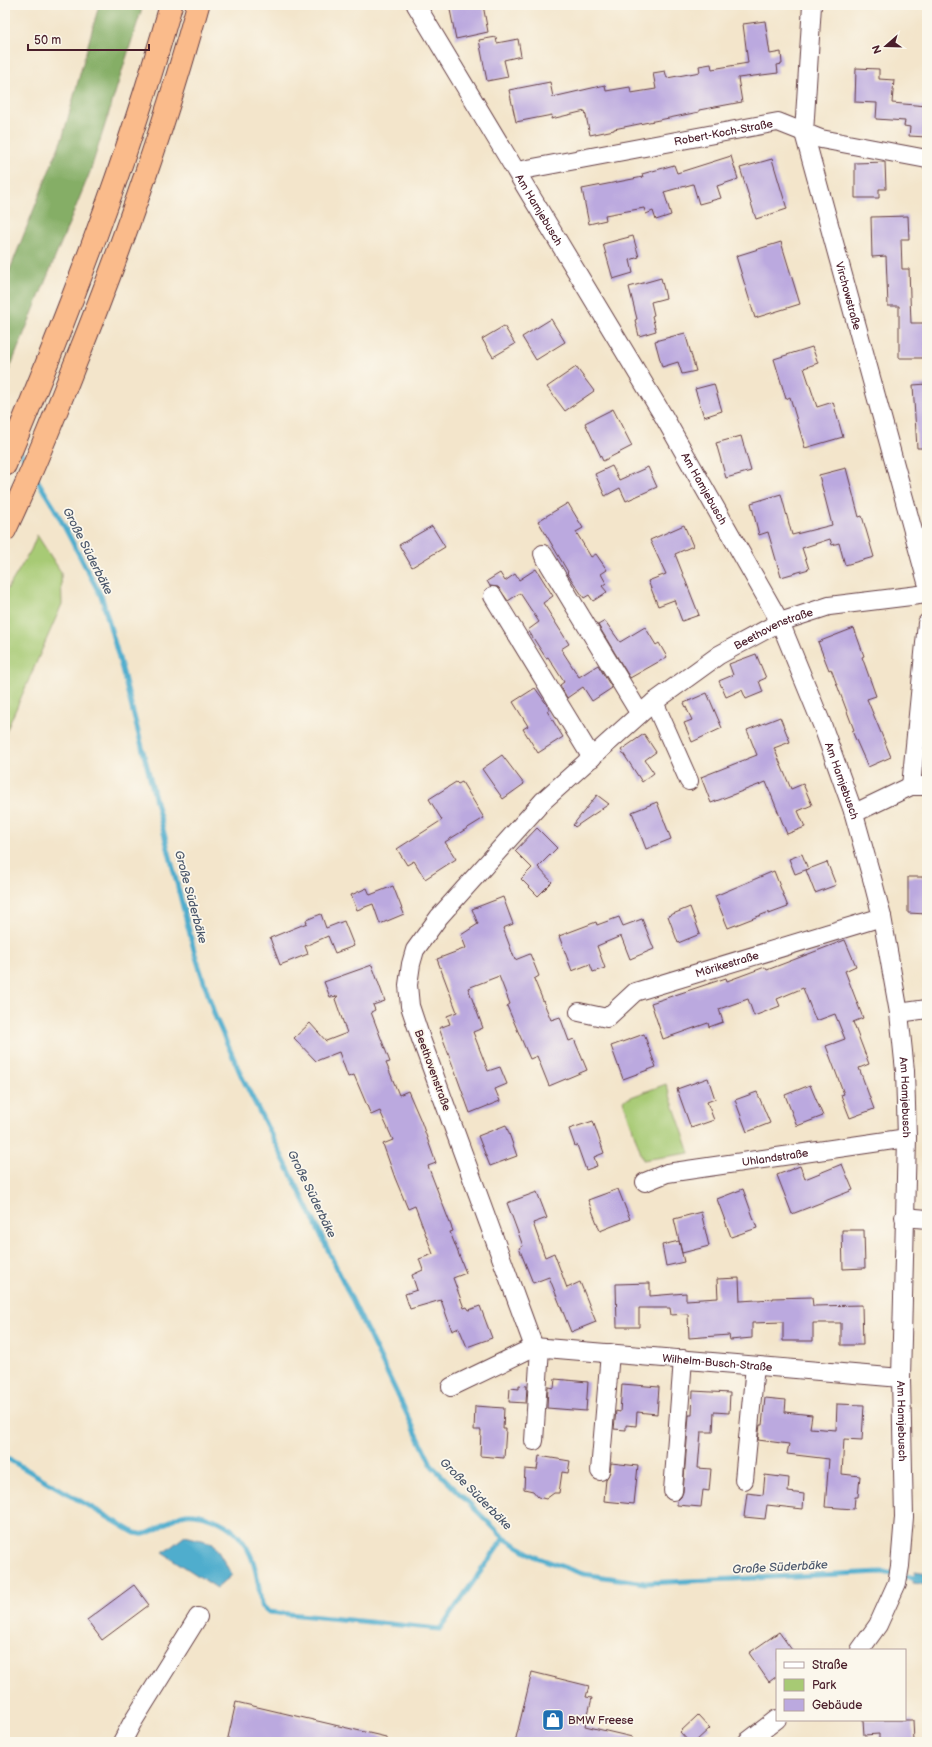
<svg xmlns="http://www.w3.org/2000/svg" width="932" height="1747" font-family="'Balsamiq Sans',sans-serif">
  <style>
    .green { fill: #a7ca74; stroke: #787450 }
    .forest { fill: #85ae66; stroke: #686648 }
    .water { fill: #4fadcd; stroke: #4c667c }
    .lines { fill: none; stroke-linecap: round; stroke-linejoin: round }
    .stream { stroke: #4fadcd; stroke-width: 5 }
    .building { fill: #bba9df }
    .minor-casing { stroke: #633d43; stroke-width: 20 }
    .highway-casing { stroke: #633d43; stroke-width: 24 }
    .minor { stroke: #fff; stroke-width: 18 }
    .highway { stroke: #fabb8b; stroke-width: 22 }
    .labels { text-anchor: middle; stroke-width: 3.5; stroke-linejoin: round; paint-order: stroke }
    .street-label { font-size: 11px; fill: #4a1f2b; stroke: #fbf7ec }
    .poi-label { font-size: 11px; fill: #4a1f2b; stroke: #fbf7ec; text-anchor: start }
    .water-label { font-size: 12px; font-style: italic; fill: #4c586c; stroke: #fbf7ec }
  </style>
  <rect width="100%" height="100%" fill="#fbf7ec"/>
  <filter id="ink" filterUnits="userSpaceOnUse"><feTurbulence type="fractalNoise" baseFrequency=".025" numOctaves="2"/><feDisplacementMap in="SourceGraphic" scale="8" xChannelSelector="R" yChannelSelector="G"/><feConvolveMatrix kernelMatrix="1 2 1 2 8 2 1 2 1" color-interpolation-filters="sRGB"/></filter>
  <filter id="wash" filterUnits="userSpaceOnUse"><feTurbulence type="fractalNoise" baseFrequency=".012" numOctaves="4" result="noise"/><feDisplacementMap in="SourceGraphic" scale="16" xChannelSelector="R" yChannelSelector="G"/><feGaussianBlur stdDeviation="0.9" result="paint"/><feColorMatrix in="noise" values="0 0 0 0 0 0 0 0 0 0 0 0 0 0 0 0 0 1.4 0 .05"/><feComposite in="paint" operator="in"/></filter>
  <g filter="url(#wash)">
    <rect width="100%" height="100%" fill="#f3e5cb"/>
    <path class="green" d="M37 535 61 572 62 604 5 734V593L31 550Z
      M666 1084 690 1153 643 1160 623 1100Z"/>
    <path class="forest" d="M99 5H143L90 172 5 380V282L63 136Z"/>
    <path class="water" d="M185 1536 213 1543 232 1575 217 1588 163 1553Z
      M915 1571 927 1573V1585L913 1583Z"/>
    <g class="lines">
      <path class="stream" d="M5 428 11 437
        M18 449 28 464
        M36 478 55 509 102 598 122 669 195 954 215 1016 241 1075 305 1202 432 1466 504 1538 536 1557 583 1574 645 1583 882 1572 927 1580
        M5 1457 135 1533C138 1533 142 1535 144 1534 159 1532 171 1516 186 1514 194 1513 205 1516 213 1519 251 1533 258 1570 261 1605L269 1612 440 1629 504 1538"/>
    </g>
    <g id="blocks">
      <path class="building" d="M449 5H483L488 32 456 39Z
        M765 21 770 54 781 52 782 64 777 65 778 73 738 78 742 102 699 110V112L614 129V130L590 135 585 111 551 119 552 115 516 122 509 90 550 82 553 97 605 85 606 91 630 87 631 93 656 89 653 73 665 71 667 78 700 72 699 66 711 64 712 69 748 63 743 24Z
        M496 37 497 43 518 39 521 56 504 60 508 77 487 81 479 40Z
        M856 68 879 69V79L894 80 892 103 927 106V137L909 136 910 127 904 126 905 121 876 119 877 103 855 102Z
        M731 156 738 179 717 186 721 198 699 204 693 184 664 192 671 215 656 220 653 211 646 214 644 208 605 215 606 220 589 224 582 189 643 177 642 174 674 165 677 173Z
        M772 159 787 209 756 219 740 168Z
        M885 162 886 189H879V198H855V163Z
        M908 216 909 239H901L902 269H909L911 323H927V358H899V306H888L886 256 872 257 871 217Z
        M633 236 639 257 630 260 633 273 613 279 603 244Z
        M781 242 800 304 755 318 736 256Z
        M661 278 666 298 651 302 654 315 652 316 656 331 639 336 635 320 637 319 629 287Z
        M551 319 565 342 536 360 522 337Z
        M504 326 515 344 493 357 482 339Z
        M685 333 696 371 682 374 678 362 662 367 655 341Z
        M812 347 818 363 804 368 817 407 833 402 843 437 805 448 790 397 786 399 774 359Z
        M576 367 594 391 565 411 547 387Z
        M714 384 722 411 704 417 695 389Z
        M927 384V448H917L913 385Z
        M613 409 632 446 603 461 585 423Z
        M741 436 751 471 726 478 716 443Z
        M612 466 619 480 648 467 657 487 626 501 620 488 605 496 595 474Z
        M846 468 859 517 862 516 874 557 845 565 839 543 832 545 830 539 802 548 809 569 781 577 768 532 759 535 751 503 781 494 792 535 832 525 819 475Z
        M568 503 583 528 576 532 591 557 596 554 607 570 601 574 606 583 602 586 607 592 593 601 589 595 584 598 567 573 568 572 538 521Z
        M684 525 693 546 675 554 699 615 682 621 674 600 658 606 648 581 666 574 650 540Z
        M432 526 445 547 412 567 399 545Z
        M536 569 553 596 543 603 569 644 561 649 579 677 598 665 612 688 592 701 583 687 567 698 560 685 564 682 548 657 546 658 528 630 539 622 520 593 508 601 498 587 490 586 487 581 500 573 505 581 515 574 519 580Z
        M605 621 620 642 645 627 656 645 659 643 667 657 630 678 598 625Z
        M854 628 864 656 862 657 876 696 867 699 891 757 868 767 852 731 854 730 831 669 829 670 818 642Z
        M756 654 766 678 759 681 763 692 746 699 742 690 726 697 719 681 733 675 729 664Z
        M535 688 550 709 547 711 563 737 538 753 523 729 528 726 513 702Z
        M707 693 722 728 692 742 684 723 692 720 684 703Z
        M780 717 790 742 774 748 791 789 803 784 812 805 798 811 805 827 787 834 766 782 711 803 701 777 757 755 747 730Z
        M644 734 656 752 645 760 654 773 642 782 621 750Z
        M502 755 524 784 503 799 482 769Z
        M456 782 458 784 462 782 484 818 445 842 456 859 425 879 414 861 407 865 397 849 442 820 429 799Z
        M597 795 609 804 575 827 573 825Z
        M657 802 671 839 646 849 632 812Z
        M537 828 557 848 538 867 552 882 538 896 521 879 532 868 515 851Z
        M802 854 808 869 795 874 789 859Z
        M827 862 836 885 815 893 806 870Z
        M774 871 788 907 769 914V912L728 928 715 896Z
        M908 877H927V914L908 913Z
        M393 886 404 914 380 924 373 904 357 910 351 895 367 888 370 895Z
        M503 897 513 924 503 928 515 960 530 954 539 976 534 979 551 1020 560 1017 569 1041 574 1039 587 1070 549 1086 537 1056 530 1059 507 1006 510 1004 499 976 468 988 483 1028 473 1032 488 1071 500 1067 507 1084 495 1089 500 1101 470 1113 439 1028 450 1024 447 1016 457 1012 437 959 466 948 461 935 478 924 472 909Z
        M690 907 700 934 678 943 668 916Z
        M321 914 326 928 344 921 354 946 335 953 328 936 305 946 308 954 280 965 270 938 307 923 306 920Z
        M619 917 623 926 642 919 654 949 630 959 621 936 597 946 605 968 593 972 590 964 572 971 559 936 596 922 597 925Z
        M845 940 856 966 845 971 863 1018 853 1022 869 1064 859 1068 874 1109 850 1118 841 1095 844 1094 826 1046 845 1039 835 1014 816 1021 803 988 777 999 780 1006 754 1016 748 999 719 1009 723 1022 709 1027 708 1023 663 1039 651 1003 726 978 727 981 765 967 767 970Z
        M372 965 385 1001 373 1005 375 1010 371 1012 390 1062 386 1063 399 1095 408 1091 421 1121 436 1163 428 1166 453 1231 450 1232 466 1273 453 1278 464 1308 467 1307 469 1310 480 1306 492 1338 467 1347 459 1328 452 1331 441 1300 410 1309 405 1294 417 1290 412 1275 423 1270 419 1259 433 1254 415 1206 408 1209 395 1178 383 1144 393 1140 380 1111 371 1115 354 1075 348 1077 339 1052 316 1061 294 1038 310 1023 326 1041 347 1033 335 999 338 996 330 997 324 982Z
        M644 1034 656 1067 623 1079 611 1046Z
        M708 1078 715 1099 707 1102 714 1120 691 1128 677 1089Z
        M810 1085 823 1116 797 1126 785 1095Z
        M757 1092 770 1123 747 1132 735 1100Z
        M593 1121 604 1153 594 1157 597 1166 586 1170 577 1145 575 1146 569 1129Z
        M506 1125 517 1156 490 1166 478 1136Z
        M842 1164 853 1190 792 1214 777 1175 800 1166 805 1179Z
        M618 1189 630 1219 600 1231 588 1200Z
        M743 1189 757 1228 731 1237 717 1199Z
        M537 1192 547 1218 533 1223 545 1257 554 1253 567 1288 580 1282 596 1322 571 1332 549 1277 533 1283 519 1248 523 1246 507 1203Z
        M701 1212 709 1246 682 1253 674 1219Z
        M842 1230H864L865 1268 843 1269Z
        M679 1241 684 1262 666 1266 662 1245Z
        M739 1278 740 1301 773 1299V1298L812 1297 813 1306 862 1305 863 1345H841V1323H813V1341H783V1322L752 1323V1338L730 1340 729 1335 689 1338 688 1314 671 1315 670 1308H639V1327H617L616 1284 650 1283V1296L686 1293V1300L718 1298 717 1279Z
        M555 1379 588 1382 586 1411 547 1408 548 1387 554 1388Z
        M622 1384 659 1387 657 1414 637 1412 636 1426 626 1425V1430L614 1429 616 1411 620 1412Z
        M519 1385 527 1386 526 1403 509 1402 510 1388 519 1389Z
        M693 1391 730 1393 729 1413 714 1412 713 1432H701L698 1468 711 1469 709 1491 703 1490 701 1507 677 1505V1501L681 1497 683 1492 689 1415H692Z
        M765 1398 786 1400 785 1412 812 1415 810 1428 836 1430 837 1404 864 1405 862 1440 844 1439 842 1474 860 1476 858 1497H855L854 1509 825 1507 829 1459 787 1454 789 1444 758 1440 760 1425H762Z
        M475 1406 504 1408 503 1429H506L504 1458 480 1456 481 1430H474Z
        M539 1456 570 1461 568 1473 562 1472 559 1493H554L546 1499 538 1497 533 1491 524 1489 525 1469 537 1470Z
        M611 1463 638 1466 634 1504 604 1501 606 1479 610 1472Z
        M765 1475 789 1478 788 1492 804 1494 803 1509 767 1505 765 1519 744 1517 747 1493 763 1495Z
        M134 1585 149 1605 102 1640 87 1620Z
        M779 1632 792 1650H777V1676L769 1682 749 1653Z
        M532 1672 589 1686 586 1697 592 1698 585 1726 632 1737 631 1742H515Z
        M236 1702 386 1737V1742H227Z
        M698 1715 710 1728 695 1742H689L680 1732Z
        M863 1720H913L914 1742H879V1734L864 1735Z"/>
    </g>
  </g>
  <g filter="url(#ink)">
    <use href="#blocks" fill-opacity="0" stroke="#633d43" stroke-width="1"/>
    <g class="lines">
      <g class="minor-casing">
        <g id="minor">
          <path id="s1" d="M416 5 664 417 780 622 823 727 853 811 873 882 882 917 899 1013 905 1071 907 1138 901 1378 904 1517 900 1566 897 1583 878 1625 860 1650"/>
          <path id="s2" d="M812 5 804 133 927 582"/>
          <path id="s3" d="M517 171 778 122 821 139 927 159"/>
          <path d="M543 554 640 714"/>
          <path d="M493 596 592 758"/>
          <path d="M654 702 689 781"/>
          <path d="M911 786 927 623"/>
          <path d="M853 811 861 810 911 786H927"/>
          <path id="s4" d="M579 1012 607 1018 635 992 882 917"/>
          <path d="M899 1013 927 1009"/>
          <path id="s5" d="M645 1182 667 1173 907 1138"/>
          <path d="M904 1217 927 1219"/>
          <path id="s6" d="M534 1347 421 1039 410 1006 408 985 411 964 415 950 439 917 543 801 640 714 654 702 719 655 780 622 829 606 927 594"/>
          <path id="s7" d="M534 1347 901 1378"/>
          <path d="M451 1387 534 1347"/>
          <path d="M534 1441 540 1348"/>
          <path d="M600 1471 610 1353"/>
          <path d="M744 1480 755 1366"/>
          <path d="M673 1491 683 1359"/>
          <path d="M122 1742 132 1723 198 1617"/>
          <path d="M747 1742 777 1719"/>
        </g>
      </g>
      <g class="highway-casing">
        <path id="highway" d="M5 465C68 315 127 162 171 5
          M5 530C30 477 52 423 73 369 121 250 164 129 198 5"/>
      </g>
      <use href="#minor" class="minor"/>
      <use href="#highway" class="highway"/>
    </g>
  </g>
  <defs>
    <g id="shop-square" transform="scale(1.15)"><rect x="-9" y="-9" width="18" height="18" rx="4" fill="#1f6fb2" stroke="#fbf7ec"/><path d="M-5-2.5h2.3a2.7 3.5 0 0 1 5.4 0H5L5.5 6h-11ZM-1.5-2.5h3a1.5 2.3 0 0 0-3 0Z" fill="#fff"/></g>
  </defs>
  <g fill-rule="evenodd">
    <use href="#shop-square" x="553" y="1720"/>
  </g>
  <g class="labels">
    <g class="street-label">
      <text dy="4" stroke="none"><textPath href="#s3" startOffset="210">Robert-Koch-Straße</textPath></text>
      <text dy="4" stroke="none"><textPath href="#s1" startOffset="239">Am Hamjebusch</textPath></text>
      <text dy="4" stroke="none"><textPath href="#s2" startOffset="297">Virchowstraße</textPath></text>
      <text dy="4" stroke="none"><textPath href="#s1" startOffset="563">Am Hamjebusch</textPath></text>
      <text dy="4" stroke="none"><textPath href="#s6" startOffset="906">Beethovenstraße</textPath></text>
      <text dy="4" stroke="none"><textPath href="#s1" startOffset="887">Am Hamjebusch</textPath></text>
      <text dy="4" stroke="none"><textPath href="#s4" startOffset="163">Mörikestraße</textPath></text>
      <text transform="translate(433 1070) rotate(70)" y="4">Beethovenstraße</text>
      <text dy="4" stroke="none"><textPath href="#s1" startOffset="1211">Am Hamjebusch</textPath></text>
      <text dy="4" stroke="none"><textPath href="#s5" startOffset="133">Uhlandstraße</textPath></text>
      <text dy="4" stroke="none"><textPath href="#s7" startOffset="184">Wilhelm-Busch-Straße</textPath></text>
      <text dy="4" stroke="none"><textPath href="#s1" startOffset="1535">Am Hamjebusch</textPath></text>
    </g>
    <g class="poi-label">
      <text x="568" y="1724">BMW Freese</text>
    </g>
    <g class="water-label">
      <text transform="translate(88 551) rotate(63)" y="4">Große Süderbäke</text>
      <text transform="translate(191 897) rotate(75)" y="4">Große Süderbäke</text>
      <text transform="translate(312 1194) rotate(64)" y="4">Große Süderbäke</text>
      <text transform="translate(476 1494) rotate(45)" y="4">Große Süderbäke</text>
      <text transform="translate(780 1567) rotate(-3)" y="4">Große Süderbäke</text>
    </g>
  </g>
  <rect width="932" height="1747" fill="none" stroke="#fbf7ec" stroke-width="20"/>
  <rect x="776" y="1649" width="130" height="72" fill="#fbf7ec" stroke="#b4a19f"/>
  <rect x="784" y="1662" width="20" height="6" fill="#ffffff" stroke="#b4a19f"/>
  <text x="812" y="1669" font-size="12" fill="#4a1f2b">Straße</text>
  <rect x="784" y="1679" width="20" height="12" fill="#a7ca74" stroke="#b4a19f"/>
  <text x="812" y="1689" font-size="12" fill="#4a1f2b">Park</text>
  <rect x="784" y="1699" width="20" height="12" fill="#bba9df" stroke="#b4a19f"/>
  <text x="812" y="1709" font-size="12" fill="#4a1f2b">Gebäude</text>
  <g transform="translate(886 46) rotate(250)" stroke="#fbf7ec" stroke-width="3" paint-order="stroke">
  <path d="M0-3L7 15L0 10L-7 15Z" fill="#4a1f2b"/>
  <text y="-6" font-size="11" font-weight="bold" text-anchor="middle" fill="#4a1f2b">N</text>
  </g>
  <path d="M28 44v6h121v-6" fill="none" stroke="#4a1f2b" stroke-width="2"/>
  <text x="34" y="44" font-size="12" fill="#4a1f2b" stroke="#fbf7ec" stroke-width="3" paint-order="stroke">50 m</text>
</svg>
